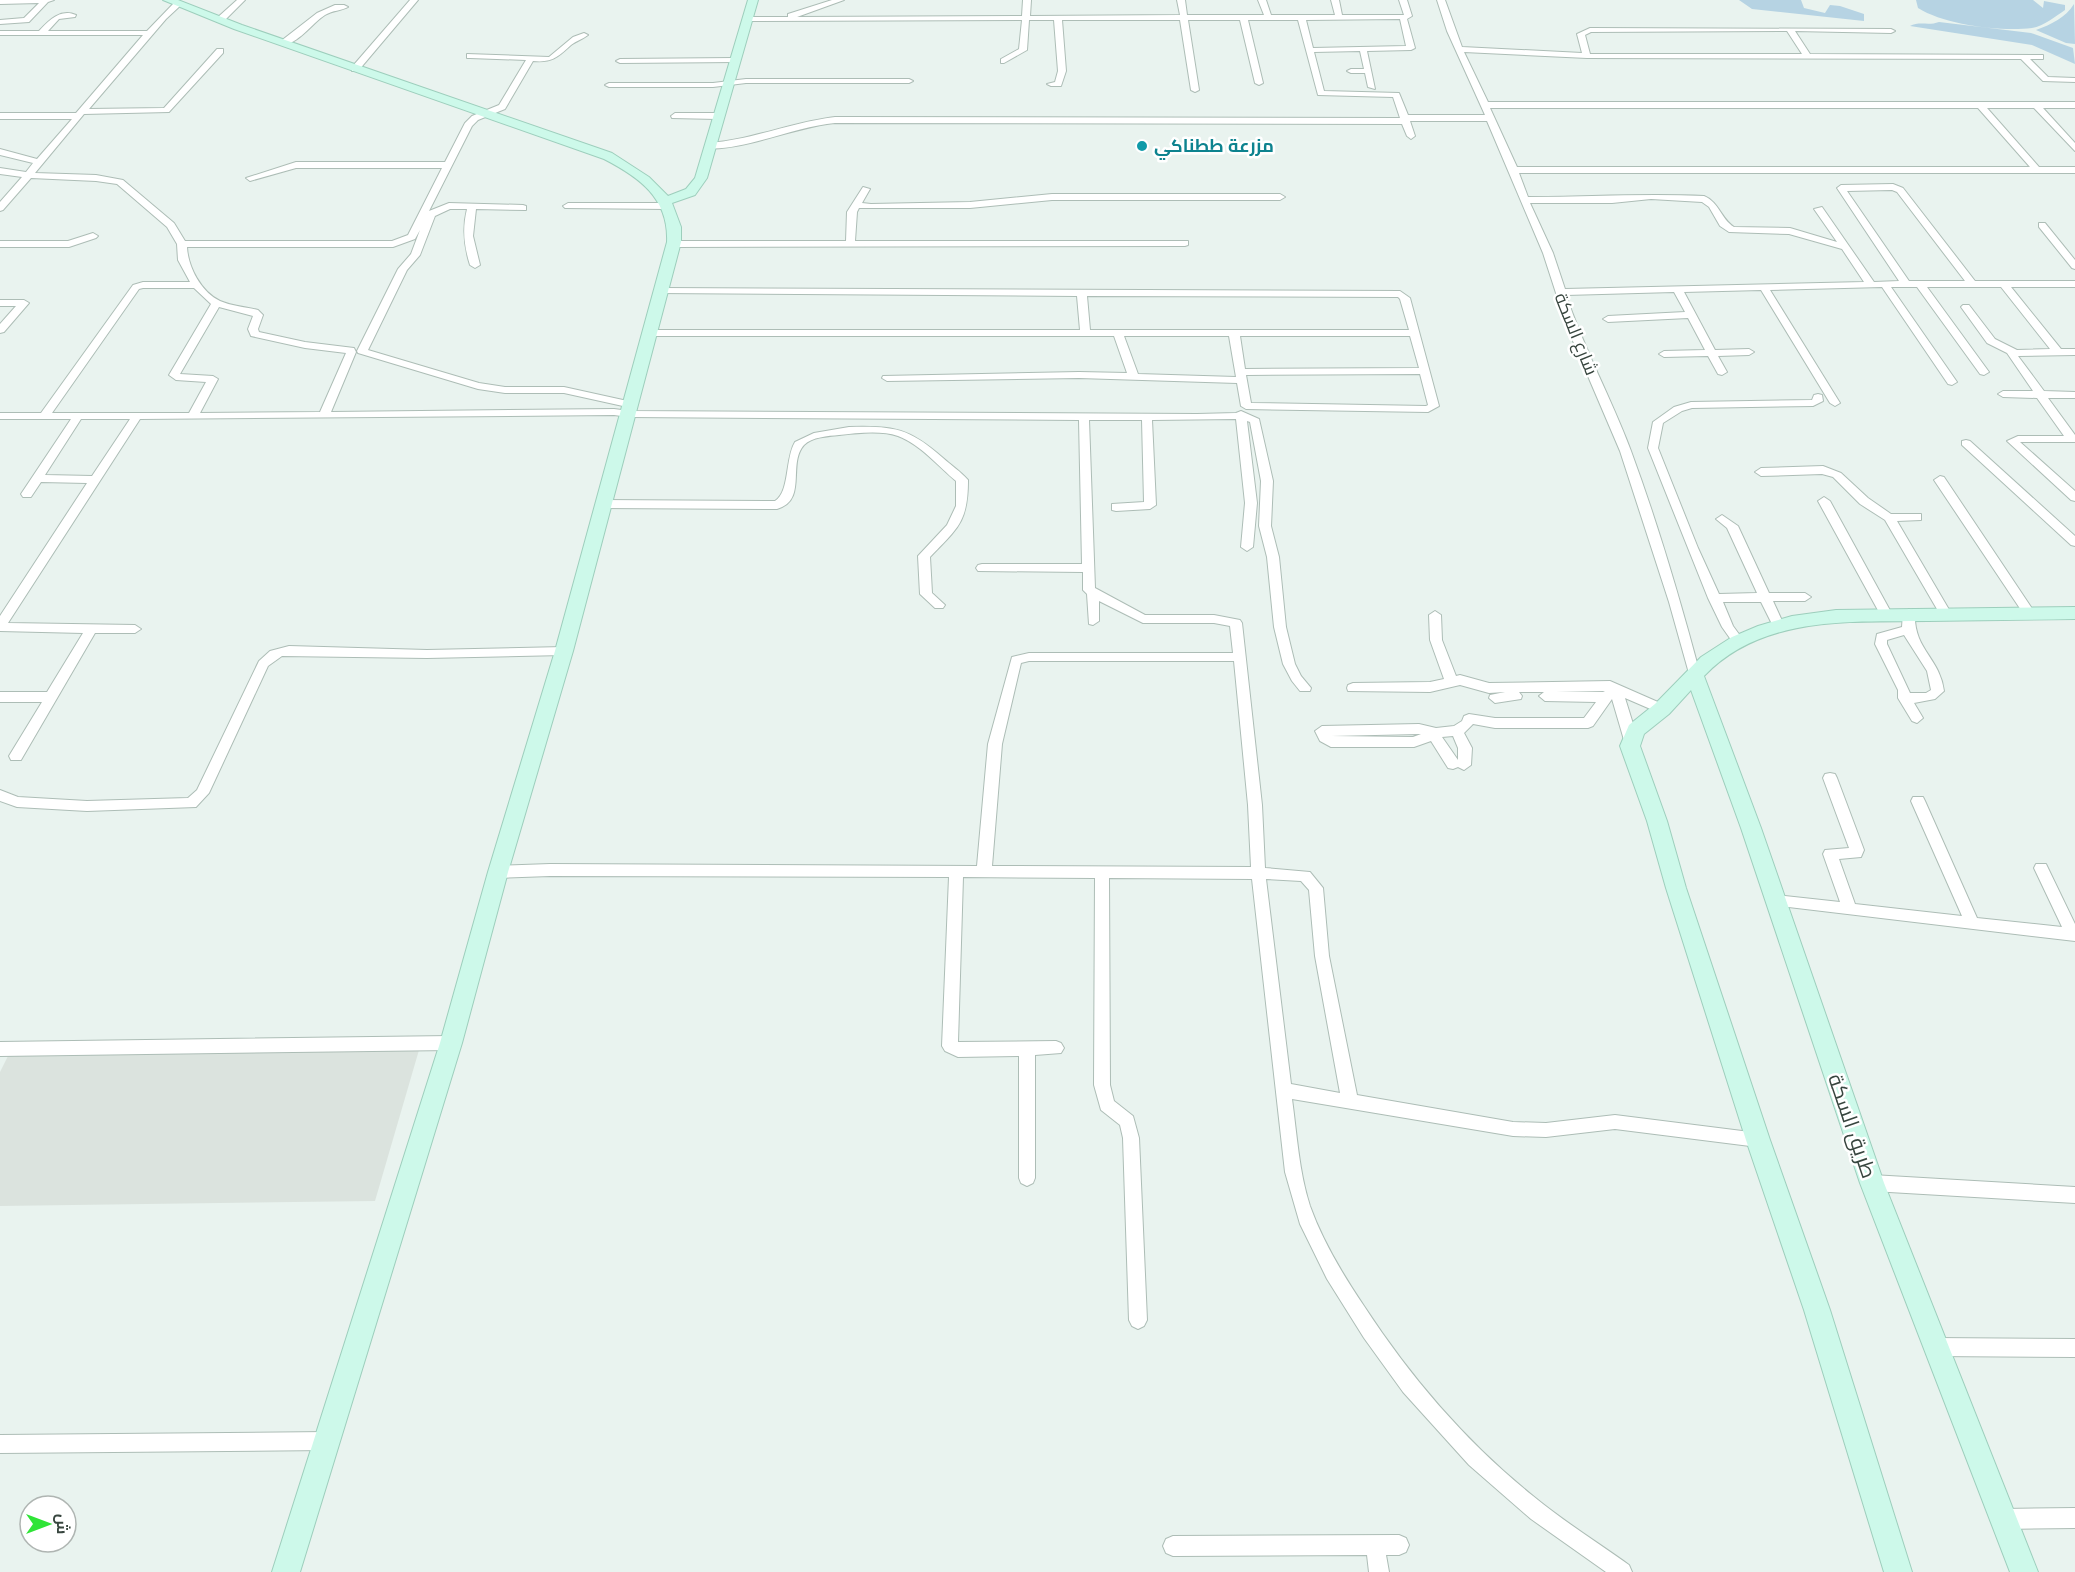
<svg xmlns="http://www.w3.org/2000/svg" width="2075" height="1572" font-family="'Golos Text',Cairo,sans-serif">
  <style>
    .industrial { fill: #dbe3de }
    .green { fill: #b6d3e3 }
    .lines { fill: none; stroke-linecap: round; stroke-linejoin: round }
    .minor-casing { stroke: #adbdb6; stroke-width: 2 }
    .secondary-casing { stroke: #9dcebc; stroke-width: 2 }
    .minor { fill: #fff; fill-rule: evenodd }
    .secondary { fill: #cdf9ea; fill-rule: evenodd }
    .culture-dot { fill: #0f9aa8; stroke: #fff; stroke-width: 2 }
    .labels { text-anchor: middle; stroke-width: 5; stroke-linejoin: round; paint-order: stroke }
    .far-culture-label { font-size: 18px; font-weight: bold; fill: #0d838f; stroke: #fff; text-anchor: start }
    .far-street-label { font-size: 18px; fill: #38463f; stroke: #fff }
    .street-label { font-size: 21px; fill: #38463f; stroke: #fff }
  </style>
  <rect width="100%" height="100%" fill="#e9f3ef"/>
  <path class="industrial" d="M419 1050 375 1201 0 1206V1072L9 1054Z"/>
  <path class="green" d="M1739 0H1801L1804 8 1825 13 1830 5 1840 6 1864 14V21L1752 9Z
    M1916 0H2033L2043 8 2044 1 2065 5V10C2056 16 2044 26 2032 28 2001 32 1945 25 1918 8Z
    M2074 4 2075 44 2066 43 2036 30C2052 24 2065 18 2074 4Z
    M1939 22 2031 33 2073 48 2075 64 2032 45 1910 26C1919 21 1929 26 1939 22Z"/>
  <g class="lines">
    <g class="minor-casing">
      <path id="minor" d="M0 0H54L48 2 29 22 0 24V20L24 18 39 3 0 4Z
        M237 0H245L223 22H217V18Z
        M410 0H418L358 71H352V67Z
        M832 0H844L797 17 1022 16 1023 0H1031L1030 16 1180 15 1177 0H1185L1187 15H1264L1258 0H1266L1271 15H1335L1331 0H1339L1342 15H1404L1399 0H1407L1412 16 1407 19 1415 48 1411 50 1367 51 1375 89 1368 87 1365 73H1351L1347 71 1351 69H1364L1360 51 1314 52 1324 91 1399 93 1408 115H1485L1447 31 1437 0H1445L1462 47 1582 53 1577 34 1590 28 1891 29 1895 31 1891 33 1795 31 1810 54 2043 55V59H2030L2048 77 2075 78V82L2043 81 2021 59 1587 58 1464 52 1488 102H2075V108H2043L2075 143V151L2034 108H1987L2039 167H2075V173H1519L1528 197C1587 197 1645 193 1704 196 1719 202 1721 219 1734 227L1790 228 1837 242 1814 209 1822 207 1874 282 1899 281 1837 188 1841 185 1893 184 1903 188 1975 281H2075V287H2011L2061 349H2075V355L2018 356 2044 391 2075 392V398H2048L2075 435V442H2020L2075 491V501L2071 500 2007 441 2018 436H2064L2037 398 2003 397 1998 394 2003 391H2033L2007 353 1987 343 1961 307 1963 305H1969L1995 339 2017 350 2050 349 2001 287H1927L1989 372 1984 375 1980 374 1917 287H1891L1957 382 1952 385 1948 384 1882 287 1770 290 1840 403 1835 406 1830 403 1761 290 1684 292 1715 350 1749 349 1754 352 1749 355 1718 356 1727 372 1722 375 1718 374 1708 356 1664 357 1659 354 1664 351 1705 350 1688 318 1608 322 1603 319 1608 316 1685 312 1674 292 1566 295C1584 349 1611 398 1631 451 1658 524 1680 599 1700 674L1698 677H1690L1669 602 1620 451 1567 327 1543 253 1487 121H1410L1415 136 1411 139 1407 136 1402 124 835 123C797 126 740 152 706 148V144L709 143C752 140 792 122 835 117L1400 118 1393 97 1318 95 1298 20H1248L1263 83 1259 85 1255 83 1240 20H1188L1199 90 1195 92 1191 90 1180 20H1062L1066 71 1061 86H1051L1047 84 1055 82 1058 71 1054 20H1029L1027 50 1004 63H1001V59L1019 49 1022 20 747 21 743 19 747 17H788V14ZM1400 19 1406 46 1313 48 1306 20ZM1787 31 1802 54H1590L1585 35 1591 32ZM1490 108H1978L2030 167H1517ZM1892 190 1897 192 1965 281H1909L1847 191ZM1651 199 1702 202 1709 207 1720 226 1729 232 1789 234 1842 249 1864 282 1565 289 1553 253 1530 203H1612Z
        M174 3 181 5 166 19 89 109 164 108 217 49H223V53L169 112 84 114 35 173 96 175 123 180 174 223 185 241H392L408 235 442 168H296L250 181 246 178 296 162H445L465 123 472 116 499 105 526 60 470 58H467V54L549 57 573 37 584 33 588 35C583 39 576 41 571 45 558 57 552 63 533 61L505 109 478 120 472 126 429 211 449 203 523 205 526 206V210L476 209 473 236 480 265 475 268 470 265C464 246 462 229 467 209H450L435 216 420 255 407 270 368 350 479 383 505 387H564L632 402 637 405 632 408 564 393H505L478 389 358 353 357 351 398 269 411 254 420 230 415 239 393 247H187C188 267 201 292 220 301 231 306 246 307 258 310L263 315 258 329 259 332 305 342 354 348 356 352 331 412 614 409 629 411 1197 414 1236 413 1241 411 1259 419 1273 481 1271 526 1279 557 1286 627 1295 664 1301 676 1311 688 1310 691H1300L1292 681 1283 664 1274 627 1267 557 1259 526 1261 481 1250 422 1247 421 1257 503 1253 547 1247 551 1241 547 1245 503 1236 419 1152 420 1156 505 1150 509 1116 511 1112 510V504L1144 502 1142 420H1089L1095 588 1145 615H1214L1240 620 1242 623 1262 805 1265 868 1310 872 1323 888 1329 956 1357 1095 1513 1122 1546 1123 1615 1115 1758 1133 1764 1135 1766 1140 1764 1145 1758 1147 1615 1129 1546 1137 1513 1136 1292 1099C1297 1135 1299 1172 1310 1206 1323 1242 1343 1275 1364 1306 1411 1378 1466 1442 1533 1496 1563 1521 1597 1542 1629 1565L1632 1572H1606L1531 1519 1469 1465 1403 1392 1364 1338 1327 1279 1300 1224 1285 1172 1252 879 1109 878 1110 1085 1114 1101 1133 1116 1139 1138 1147 1320 1144 1326 1138 1329 1132 1326 1129 1320 1123 1138 1120 1125 1101 1110 1094 1085 1095 878 963 877 958 1042 1056 1041 1061 1043 1064 1048 1061 1053 1035 1055V1178L1033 1183 1027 1186 1021 1183 1019 1178V1056L958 1057 945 1051 942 1046 949 877 550 876 498 878 493 876 491 872 493 868 498 866 550 864 977 866 988 744 1012 657 1029 653H1233L1230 626 1214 623H1143L1099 601V621L1093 625 1089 624 1087 594 1083 590V572L978 571 976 568 978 565 982 564H1082L1079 420 629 417 614 415 140 419 8 623 135 625 141 629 135 633H95L21 760H11L9 756 42 702H0V692H47L83 633 0 631V616L87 483 41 482 31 497H23L21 494 71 419H0V413H41L133 285 143 282H190L178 260 177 244 167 227 117 184 96 181 31 178 3 210 0 211V202L22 177 0 174V168L26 172 33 163 0 155V149L37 159 72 119H0V113H76L143 35H0V31H39C49 20 61 8 76 15L75 17 59 19 48 31H147ZM143 288H194L211 304 169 375 176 380 206 382 189 413H52L139 289ZM219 307 253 316 248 329 251 336 305 348 346 353 320 412 200 413 218 379 213 376 180 374ZM81 419H130L92 476 45 475ZM1029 661H1234L1248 805 1251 867 992 866 1002 744 1021 663ZM1266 879 1301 881 1309 890 1315 956 1340 1093 1291 1084Z
        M335 5H344L348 7C341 11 333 10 325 15 312 23 298 45 281 45V41L317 13Z
        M734 58H737V62L620 63 616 61 620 59Z
        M746 79H909L913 81 909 83H746L713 87H609L605 85 609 83H713Z
        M675 113H717L721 116 717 119 672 118 671 116Z
        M863 187 870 189 862 203 871 204 970 202 1052 194H1280L1285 197 1280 200H1052L970 208H859L857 212 855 241H1188V245L1185 246 673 247 668 244 673 241H846L847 212Z
        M568 203H667L672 206 667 209 565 208 563 206Z
        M2039 223H2045L2075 260V269L2072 268 2039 227Z
        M93 233 98 236 96 238 69 247H0V241H68Z
        M661 288 1400 291 1410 298 1439 406 1428 412 1246 409 1241 406 1237 383 1079 378 887 381 882 378 883 376 1079 372 1127 373 1114 336H649L644 333 649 330H1080L1077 296 658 293 656 291ZM1087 296 1398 297 1400 299 1409 330H1090ZM1124 336H1229L1236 377 1138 374ZM1240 336H1410L1419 368 1245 369ZM1420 374 1428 405 1426 406 1251 403 1246 375Z
        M0 300H24L29 303 4 332 0 333V324L16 306H0Z
        M1818 394 1822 395 1823 401 1813 406 1692 408 1682 411 1663 423 1658 448 1698 548 1719 594 1757 593 1727 528 1716 519 1722 515 1738 526 1769 593H1805L1811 597 1805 601H1773L1784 625 1778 629 1774 628 1761 602H1723L1733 626 1744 641 1742 644H1734L1722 627 1708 598 1648 448 1653 422 1674 407 1691 402 1812 400 1814 395Z
        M849 427C895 426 909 428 943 458 951 465 961 472 968 480 968 522 958 528 930 557L932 593 945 605 943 608H935L920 594 918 556 947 525 956 506V481C939 467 920 444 898 436 881 430 857 433 839 435 828 436 812 437 804 445 787 464 808 500 777 509L602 508 596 504 602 500 775 501C790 492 785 458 795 442L814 433Z
        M1966 440 1970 441 2075 536V546L2071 545 1962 445V441Z
        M1823 466 1841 473 1868 498 1891 514H1921V520L1897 521 1951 613 1949 616H1941L1885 520 1860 504 1833 477 1822 474 1761 476 1755 472 1761 468Z
        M1940 476 1944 477 2033 610 2035 613 2033 616H2025L1934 480Z
        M1824 497 1830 501 1892 614 1890 617H1882L1880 614 1818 501Z
        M1909 609 1915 613C1913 649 1940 658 1944 691L1935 699 1914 703 1923 718 1917 723 1912 721 1898 698V690L1875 644 1877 634 1902 627 1903 613ZM1904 635 1927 671 1931 690 1926 693H1910L1887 644V640Z
        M1435 611 1441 615 1442 640 1456 676 1460 675 1489 683 1610 681 1667 706 1668 709 1662 714 1625 698 1638 740 1631 745 1624 740 1612 699 1593 726 1588 728H1495L1473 724 1464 733 1472 748 1471 765 1464 770 1458 767 1453 769 1448 768 1431 741 1414 747H1331L1320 741 1315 731 1322 726 1419 724 1436 728 1454 726 1462 721 1464 716 1469 714 1495 718H1584L1596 702 1545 701 1539 696 1544 692H1519L1522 696 1521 699 1495 703 1489 698 1490 695 1505 692 1489 693 1460 685 1430 692 1348 691 1347 688 1348 685 1353 683 1430 682 1444 679 1430 640 1429 615ZM1605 691 1603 692H1556ZM1421 734 1413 737 1331 736 1419 734ZM1453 736 1458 748V760L1442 737Z
        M289 646 427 650 564 647 570 651 564 655 427 658 282 656 268 666 209 793 196 807 87 811 17 807 0 801V790L18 797 87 801 188 798 197 790 259 661 270 651Z
        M1830 773 1835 774 1837 778 1864 850 1861 857 1839 859 1855 904 1962 916 1911 801 1913 797H1923L1925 801 1977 918 2062 927 2034 868 2036 864H2046L2075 924V941L1771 905 1769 901 1771 897 1776 895 1840 902 1823 854 1825 850 1849 848 1823 778 1825 774Z
        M451 1036 456 1038 459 1043 456 1048 451 1050 0 1056V1042Z
        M1872 1175 2075 1187V1203L1872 1191 1866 1188 1864 1183 1866 1178Z
        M1934 1338 2075 1339V1357L1934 1356 1928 1353 1925 1347 1928 1341Z
        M327 1432 334 1434 336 1441 334 1448 327 1450 0 1453V1435Z
        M2075 1508V1528L2003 1529 1996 1526 1993 1519 1996 1512 2003 1509Z
        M1399 1535 1406 1538 1409 1545 1406 1552 1399 1555H1386L1389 1572H1369L1367 1555 1173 1556 1166 1553 1163 1546 1166 1539 1173 1536Z"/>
    </g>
    <g class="secondary-casing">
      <path id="secondary" d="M163 0H178L242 25 612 153 649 177 668 196 686 189 695 178 748 0H758L707 178 695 195 672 203 681 227V242L573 651 508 872 462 1043 300 1572H272L440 1043 488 872 555 651 667 242C669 198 639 177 604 159L234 29Z
        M2075 607V619C2026 620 1977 620 1928 621 1851 622 1762 615 1704 676L1761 828 1884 1183 2038 1572H2010L1860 1183 1741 828 1691 690 1669 714 1644 734 1640 746 1667 821 1686 888 1770 1140 1830 1310 1912 1572H1884L1804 1310 1746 1140 1666 888 1647 821 1620 746 1629 725 1655 704 1701 657 1732 637 1758 626 1792 616 1836 610Z"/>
    </g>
    <use href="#minor" class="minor"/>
    <use href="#secondary" class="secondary"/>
  </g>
  <circle class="culture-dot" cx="1142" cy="146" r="6"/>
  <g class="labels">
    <g class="far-culture-label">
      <text x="1154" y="152">مزرعة ططناكي</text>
    </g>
    <g class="far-street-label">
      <text transform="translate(1576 334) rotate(68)" y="6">شارع السكة</text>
    </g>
    <g class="street-label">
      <text transform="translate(1852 1126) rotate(71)" y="7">طريق السكة</text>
    </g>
  </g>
  <g transform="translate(48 1524) rotate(90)"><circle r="28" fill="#ffffff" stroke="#afb5b2" stroke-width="1.5"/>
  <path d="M0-4.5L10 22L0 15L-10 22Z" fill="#2fe437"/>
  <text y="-9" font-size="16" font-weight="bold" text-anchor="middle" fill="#38463f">ش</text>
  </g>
</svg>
